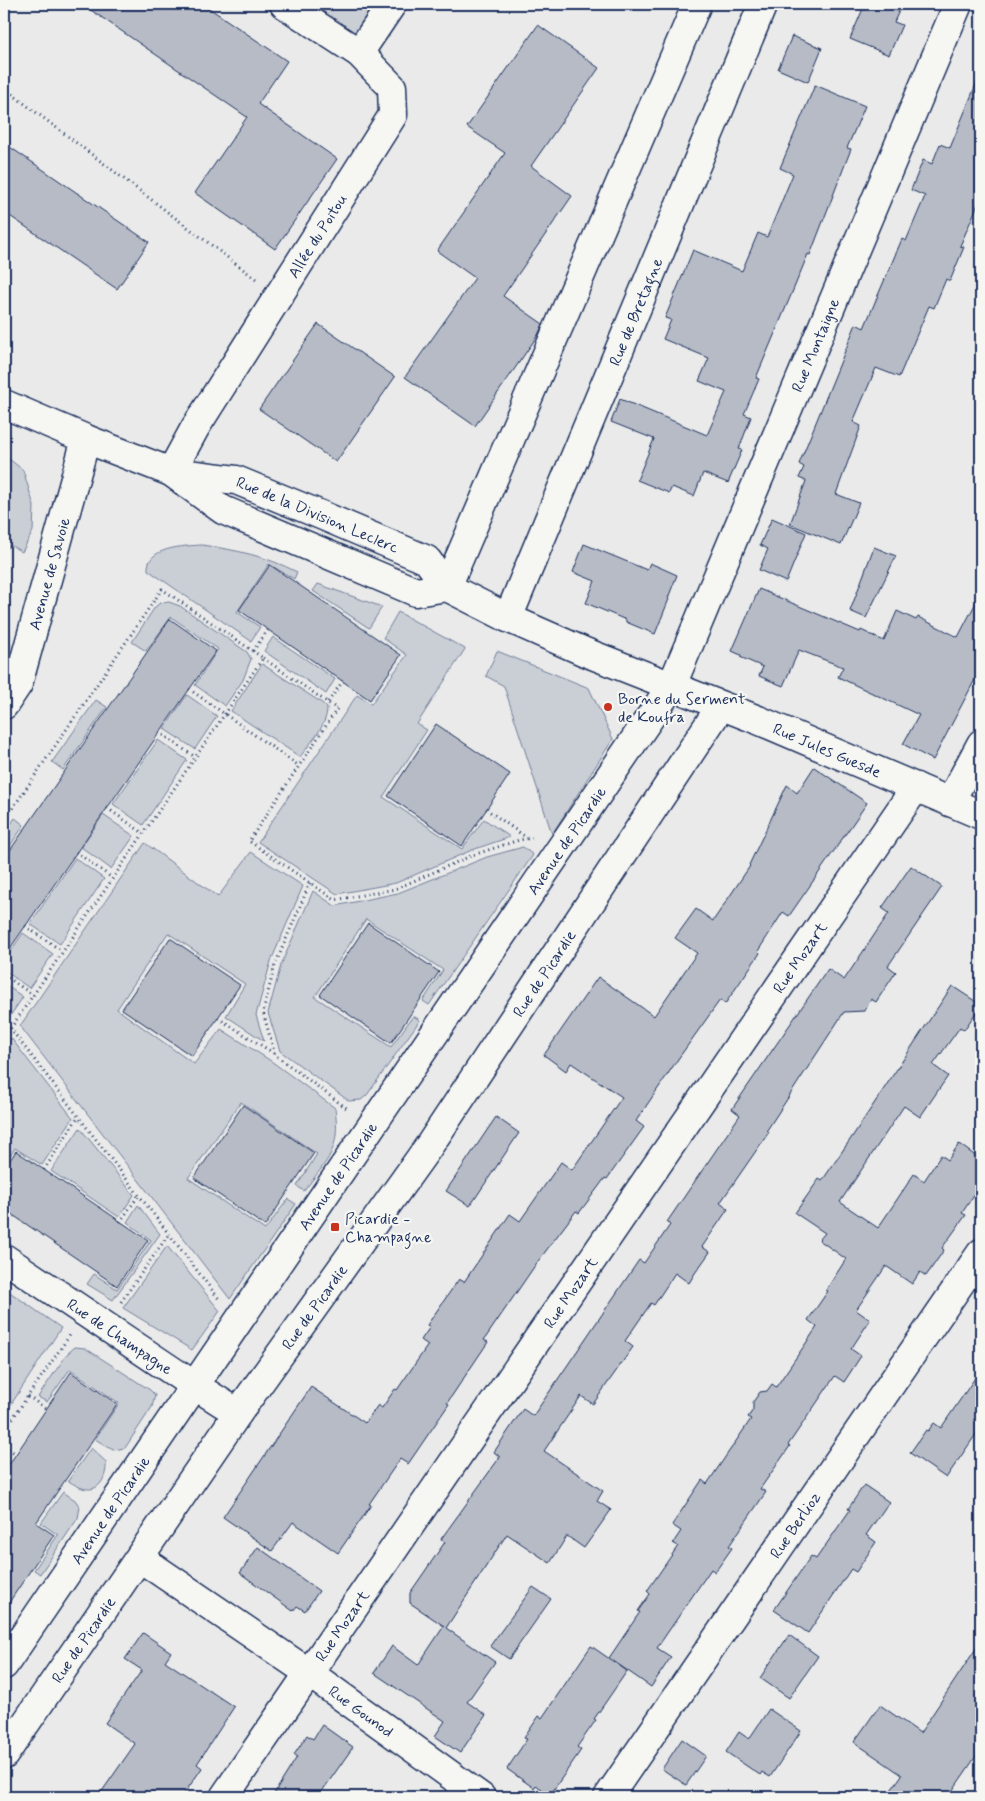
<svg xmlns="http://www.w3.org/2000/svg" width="985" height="1801" font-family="Mynerve,sans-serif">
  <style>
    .green { fill: #caced5; stroke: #727e9a }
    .building { fill: #b6bbc6; stroke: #1b2f5e }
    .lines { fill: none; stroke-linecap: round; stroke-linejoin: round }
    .street-casing { stroke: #1b2f5e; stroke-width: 31 }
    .path { stroke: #1b2f5e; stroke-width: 3; stroke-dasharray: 1 4; stroke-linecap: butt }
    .street { stroke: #f6f6f2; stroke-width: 28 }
    .poi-dot { fill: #c8321e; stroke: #f6f6f2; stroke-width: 2 }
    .labels { text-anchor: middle; stroke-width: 4.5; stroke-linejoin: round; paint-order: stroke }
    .street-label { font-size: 16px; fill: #1b2f5e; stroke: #f6f6f2 }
    .poi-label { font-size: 16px; fill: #1b2f5e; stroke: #f6f6f2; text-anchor: start }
  </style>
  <rect width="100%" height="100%" fill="#e9eae9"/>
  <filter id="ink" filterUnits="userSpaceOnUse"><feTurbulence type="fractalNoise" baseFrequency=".02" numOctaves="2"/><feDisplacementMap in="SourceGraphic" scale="10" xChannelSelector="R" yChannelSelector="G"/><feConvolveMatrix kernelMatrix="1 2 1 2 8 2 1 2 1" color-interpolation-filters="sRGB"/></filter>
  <g filter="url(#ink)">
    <path class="green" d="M294 4H386L358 47Z
      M4 455 23 470 34 506 33 531 22 552 10 545 4 553Z
      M202 545C236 550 266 556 297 572L294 579 269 564 237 612 260 627 251 641 148 570C146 547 185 546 202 545Z
      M318 584 382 607 369 628 313 591Z
      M169 602 180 606 247 652 251 659 243 680 225 706 195 685 218 649 171 617 146 651 132 642 155 607 160 603Z
      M398 612 465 649 417 724 427 730 383 797 462 849 484 819 510 837 472 850 396 883 337 894 258 842 357 695 371 704 407 655 383 638Z
      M273 637 335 679 326 694 264 651Z
      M497 651 589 688 613 739 552 834 504 686 486 676Z
      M262 664 322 703 327 708C327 726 310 743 300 757L231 711Z
      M187 695 217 716 195 749 164 729Z
      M96 700 107 707 63 770 52 762Z
      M158 740 187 760 143 825 113 804Z
      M103 815 134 836 111 869 81 847Z
      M15 818 24 825 4 855V834Z
      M145 843 218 897 251 852 303 886 271 961 256 1015 264 1041 226 1016 245 984 168 933 117 1009 194 1064 221 1029 271 1061 335 1108C341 1150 328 1159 304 1191L297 1186 317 1154 241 1102 188 1178 265 1230 288 1199 296 1204 230 1299 20 1026Z
      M523 847 533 855 429 1005 423 1001 443 970 366 919 315 997 391 1047 413 1016 420 1020 367 1095 361 1100 349 1101 280 1051 268 1013 281 965 313 891 335 906 398 893 487 857Z
      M75 858 104 879 60 944 30 924Z
      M23 933 53 954 29 988 4 970V961Z
      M4 984 23 997 4 1025Z
      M11 1038 73 1118 42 1165 15 1148 4 1165V1048Z
      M80 1128 134 1195 119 1217 51 1171Z
      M138 1205 160 1234 113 1300 87 1284 94 1274 117 1289 151 1240 127 1222Z
      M167 1246 220 1311 192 1350 123 1308Z
      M4 1288 61 1328 4 1415Z
      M75 1347 85 1348 150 1390 155 1395 152 1407 125 1448 113 1450 95 1439 119 1403 70 1369 47 1402 38 1397 67 1354Z
      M91 1448 106 1462C107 1473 102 1490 88 1489 81 1489 74 1484 68 1481Z
      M63 1492 75 1500 80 1507 78 1518 40 1574 34 1570 58 1535 41 1523Z"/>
    <path class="building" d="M82 4H203L287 61 258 104 337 159 275 249 195 193 247 117Z
      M865 4H902L894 22 902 25 889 55 850 39Z
      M538 25 599 68 531 166 572 196 503 296 543 324 538 335 475 426 405 377 475 278 437 251 505 153 467 127Z
      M792 36 822 48 808 82 778 69Z
      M981 72V197L960 246 964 247 950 281 946 279 934 308 929 306 899 377 876 368 853 422 861 426 836 494 859 503 841 545 790 524 806 481 799 478 804 467 799 464 856 324 864 328 902 239 906 241 925 196 911 190 923 160 932 164 940 144 950 148Z
      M815 85 865 106 847 148 851 149 810 255 808 254 794 288 756 378 759 379 744 414 751 417 739 449 742 450 728 483 703 473 694 496 672 487 669 493 637 480 654 439 611 422 620 399 707 435 726 392 699 381 709 358 663 339 671 320 665 318 693 250 742 271 758 233 767 237 793 174 780 168Z
      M4 143 149 242 117 289 4 212Z
      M318 324 395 377 336 462 259 409Z
      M772 518 806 533 786 582 759 570 768 549 760 545Z
      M584 544 647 570 650 563 677 575 668 598 669 599 655 634 626 622V620L586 603 595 581 573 572Z
      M874 547 896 556 866 618 850 611Z
      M270 565 401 655 370 700 239 610Z
      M759 589 860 632 861 630 884 641 897 611 916 620 918 617 958 637 981 593V668L933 760 903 744 919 715 838 677 843 667 799 650 783 686 759 676 763 667 740 657 741 655 732 651Z
      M170 619 216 651 4 957V859Z
      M436 724 510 774 462 846 388 796Z
      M814 767 867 803 789 916 783 912 758 951 760 953 725 1004 720 1000 678 1059 636 1121 644 1127 607 1179 605 1178 579 1213 576 1211 536 1264 484 1340 488 1342 447 1403 449 1404 408 1464 400 1459 369 1504 371 1505 338 1553 293 1522 272 1551 223 1517 311 1387 365 1423 378 1405 382 1408 395 1389 397 1390 428 1345 421 1340 430 1327 427 1325 459 1279 464 1282 510 1214 520 1221 561 1162 572 1170 622 1097 571 1063 566 1071 544 1055 598 977 654 1016 697 953 675 938 696 909 713 921 750 866 749 865 787 785 797 793Z
      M911 866 942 887 888 966 896 972 876 1002 871 999 864 1011 844 1012 767 1130 769 1132 720 1203 728 1209 702 1247 710 1252 695 1273 689 1283 675 1273 654 1305 651 1303 625 1341 633 1347 593 1404 581 1396 544 1451 603 1491 597 1501 611 1510 584 1548 567 1536 550 1563 507 1534 446 1628 495 1662 467 1702 486 1715 460 1753 435 1736 445 1721 374 1673 392 1646 418 1665 444 1626 410 1603V1593L445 1542 441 1539 500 1457 494 1452 523 1409 533 1416 639 1260 644 1263 670 1225 667 1222 740 1115 732 1109 828 969 844 980 889 913 882 908Z
      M368 923 439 972 391 1043 320 995Z
      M170 938 240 985 192 1056 122 1009Z
      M952 986 981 1005 964 1030 960 1027 933 1065 948 1076 920 1117 904 1106 840 1202 878 1228 914 1174 924 1181 941 1155 948 1160 959 1144 981 1160V1184L962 1213 966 1215 942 1248 944 1250 926 1276 920 1272 912 1284 886 1266 856 1310 870 1320 851 1349 861 1356 844 1382 835 1376 788 1445 790 1446 760 1489 766 1492 729 1546 732 1548 715 1572 711 1569 657 1648 671 1657 651 1687 609 1658 640 1612 638 1611 650 1594 647 1591 678 1546 673 1543 681 1531 672 1525 702 1480 707 1484 751 1419 748 1417 753 1410V1402L760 1392 767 1391 772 1384 776 1387 817 1327 808 1320 828 1291 826 1290 846 1259 819 1240 825 1233 795 1213 819 1179 822 1181 854 1134Z
      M243 1105 314 1153 265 1226 194 1178Z
      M496 1117 519 1133 470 1206 446 1191Z
      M16 1151 148 1240 117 1286 4 1209V1169Z
      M981 1369V1427L946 1478 910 1453 926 1430 928 1431 934 1423 941 1428Z
      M71 1372 117 1404 36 1523 54 1535 4 1610V1472Z
      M864 1485 889 1502 866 1535 876 1542 856 1572 851 1569 808 1633 774 1610 811 1556 816 1559 850 1510 848 1509Z
      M258 1547 319 1591 305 1611 297 1606 293 1611 240 1573Z
      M533 1587 551 1599 509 1659 490 1646Z
      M143 1633 171 1652 165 1661 234 1707 197 1764 202 1768 182 1797H98L135 1744 105 1723 142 1670 125 1659Z
      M789 1635 818 1656 789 1698 760 1678Z
      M981 1641V1749L948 1797H886L902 1775 854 1742 880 1705 920 1733Z
      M591 1646 627 1671 594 1719 596 1720 577 1747 581 1750 550 1795 536 1785 534 1788 507 1769 527 1739 524 1738 539 1716 542 1718Z
      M769 1709 801 1731 770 1777 762 1772 760 1775 726 1752 739 1732 749 1739Z
      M322 1725 353 1747 318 1797H272L297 1757 294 1755 307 1735 313 1739Z
      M682 1739 706 1756 686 1785 662 1769Z"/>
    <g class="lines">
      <g class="street-casing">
        <g id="street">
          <path d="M359 53 392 4"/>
          <path d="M4 404 86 439 171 472 223 510 416 592 447 587"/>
          <path id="s1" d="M171 472 236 480 321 515 427 560 447 587 508 618 585 652 758 720 981 815"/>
          <path id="s2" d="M171 472 195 428 393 115 392 87 359 53 284 4"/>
          <path d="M447 587 697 4"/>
          <path id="s3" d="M508 618 763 4"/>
          <path id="s4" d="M4 705 18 684 86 439"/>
          <path d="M950 802 981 744"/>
          <path id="s5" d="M4 1258 186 1380 238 1413"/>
          <path id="s6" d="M140 1558 309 1673 481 1797"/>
          <path id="s7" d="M4 1665 672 685 958 4"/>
          <path id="s8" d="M4 1755 238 1413 429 1146 721 706"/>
          <path id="s9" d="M224 1797 916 787"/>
          <path id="s10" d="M608 1797 981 1253"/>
        </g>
      </g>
      <path class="path" d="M4 88 256 279
        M253 651 268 630
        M263 658 337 709 249 841 335 900 395 889 473 855 519 840 532 838
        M189 689 299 766
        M328 702 343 681
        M159 732 195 757
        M107 808 143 833
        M486 809 527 838
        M4 821 162 589 263 658 4 1038
        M76 852 112 878
        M310 883 275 965 263 1012 275 1055 349 1110
        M25 926 62 951
        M4 975 33 995
        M218 1018 275 1054
        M10 1028 219 1299
        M44 1170 78 1117
        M120 1222 139 1195
        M121 1302 169 1234
        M28 1396 46 1409
        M4 1431 70 1335
        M4 1446 16 1454"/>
      <use href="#street" class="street"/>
    </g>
  </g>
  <g class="poi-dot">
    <circle cx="608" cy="707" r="5"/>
    <rect x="330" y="1222" width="10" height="10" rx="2.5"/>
  </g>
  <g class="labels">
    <g class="street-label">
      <text dy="6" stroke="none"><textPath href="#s2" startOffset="278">Allée du Poitou</textPath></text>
      <text dy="6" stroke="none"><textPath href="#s3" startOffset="332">Rue de Bretagne</textPath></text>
      <text dy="6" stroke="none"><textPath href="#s7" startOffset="1555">Rue Montaigne</textPath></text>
      <text dy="6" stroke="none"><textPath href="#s1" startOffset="154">Rue de la Division Leclerc</textPath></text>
      <text dy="6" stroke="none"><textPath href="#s4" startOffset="140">Avenue de Savoie</textPath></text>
      <text dy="6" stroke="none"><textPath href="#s1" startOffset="720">Rue Jules Guesde</textPath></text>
      <text dy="6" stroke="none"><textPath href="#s7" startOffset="998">Avenue de Picardie</textPath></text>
      <text dy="6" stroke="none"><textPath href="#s9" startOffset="1018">Rue Mozart</textPath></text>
      <text dy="6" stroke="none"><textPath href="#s8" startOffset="950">Rue de Picardie</textPath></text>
      <text dy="6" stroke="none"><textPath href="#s7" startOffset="592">Avenue de Picardie</textPath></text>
      <text dy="6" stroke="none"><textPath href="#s9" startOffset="612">Rue Mozart</textPath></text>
      <text dy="6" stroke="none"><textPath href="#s8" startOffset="545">Rue de Picardie</textPath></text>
      <text dy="6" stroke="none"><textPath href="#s5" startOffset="140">Rue de Champagne</textPath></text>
      <text dy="6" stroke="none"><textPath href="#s7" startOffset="188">Avenue de Picardie</textPath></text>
      <text dy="6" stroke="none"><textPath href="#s10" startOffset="330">Rue Berlioz</textPath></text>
      <text dy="6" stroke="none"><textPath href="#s9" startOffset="208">Rue Mozart</textPath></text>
      <text dy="6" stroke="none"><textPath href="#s8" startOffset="140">Rue de Picardie</textPath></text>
      <text dy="6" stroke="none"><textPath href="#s6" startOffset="269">Rue Gounod</textPath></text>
    </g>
    <g class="poi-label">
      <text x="618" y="704">Borne du Serment<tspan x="618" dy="18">de Koufra</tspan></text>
      <text x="345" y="1224">Picardie -<tspan x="345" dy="18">Champagne</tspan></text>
    </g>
  </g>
  <rect width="985" height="1801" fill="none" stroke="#f6f6f2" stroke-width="20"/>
  <rect x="10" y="10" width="965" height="1781" fill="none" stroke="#1b2f5e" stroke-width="2" filter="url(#ink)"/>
</svg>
